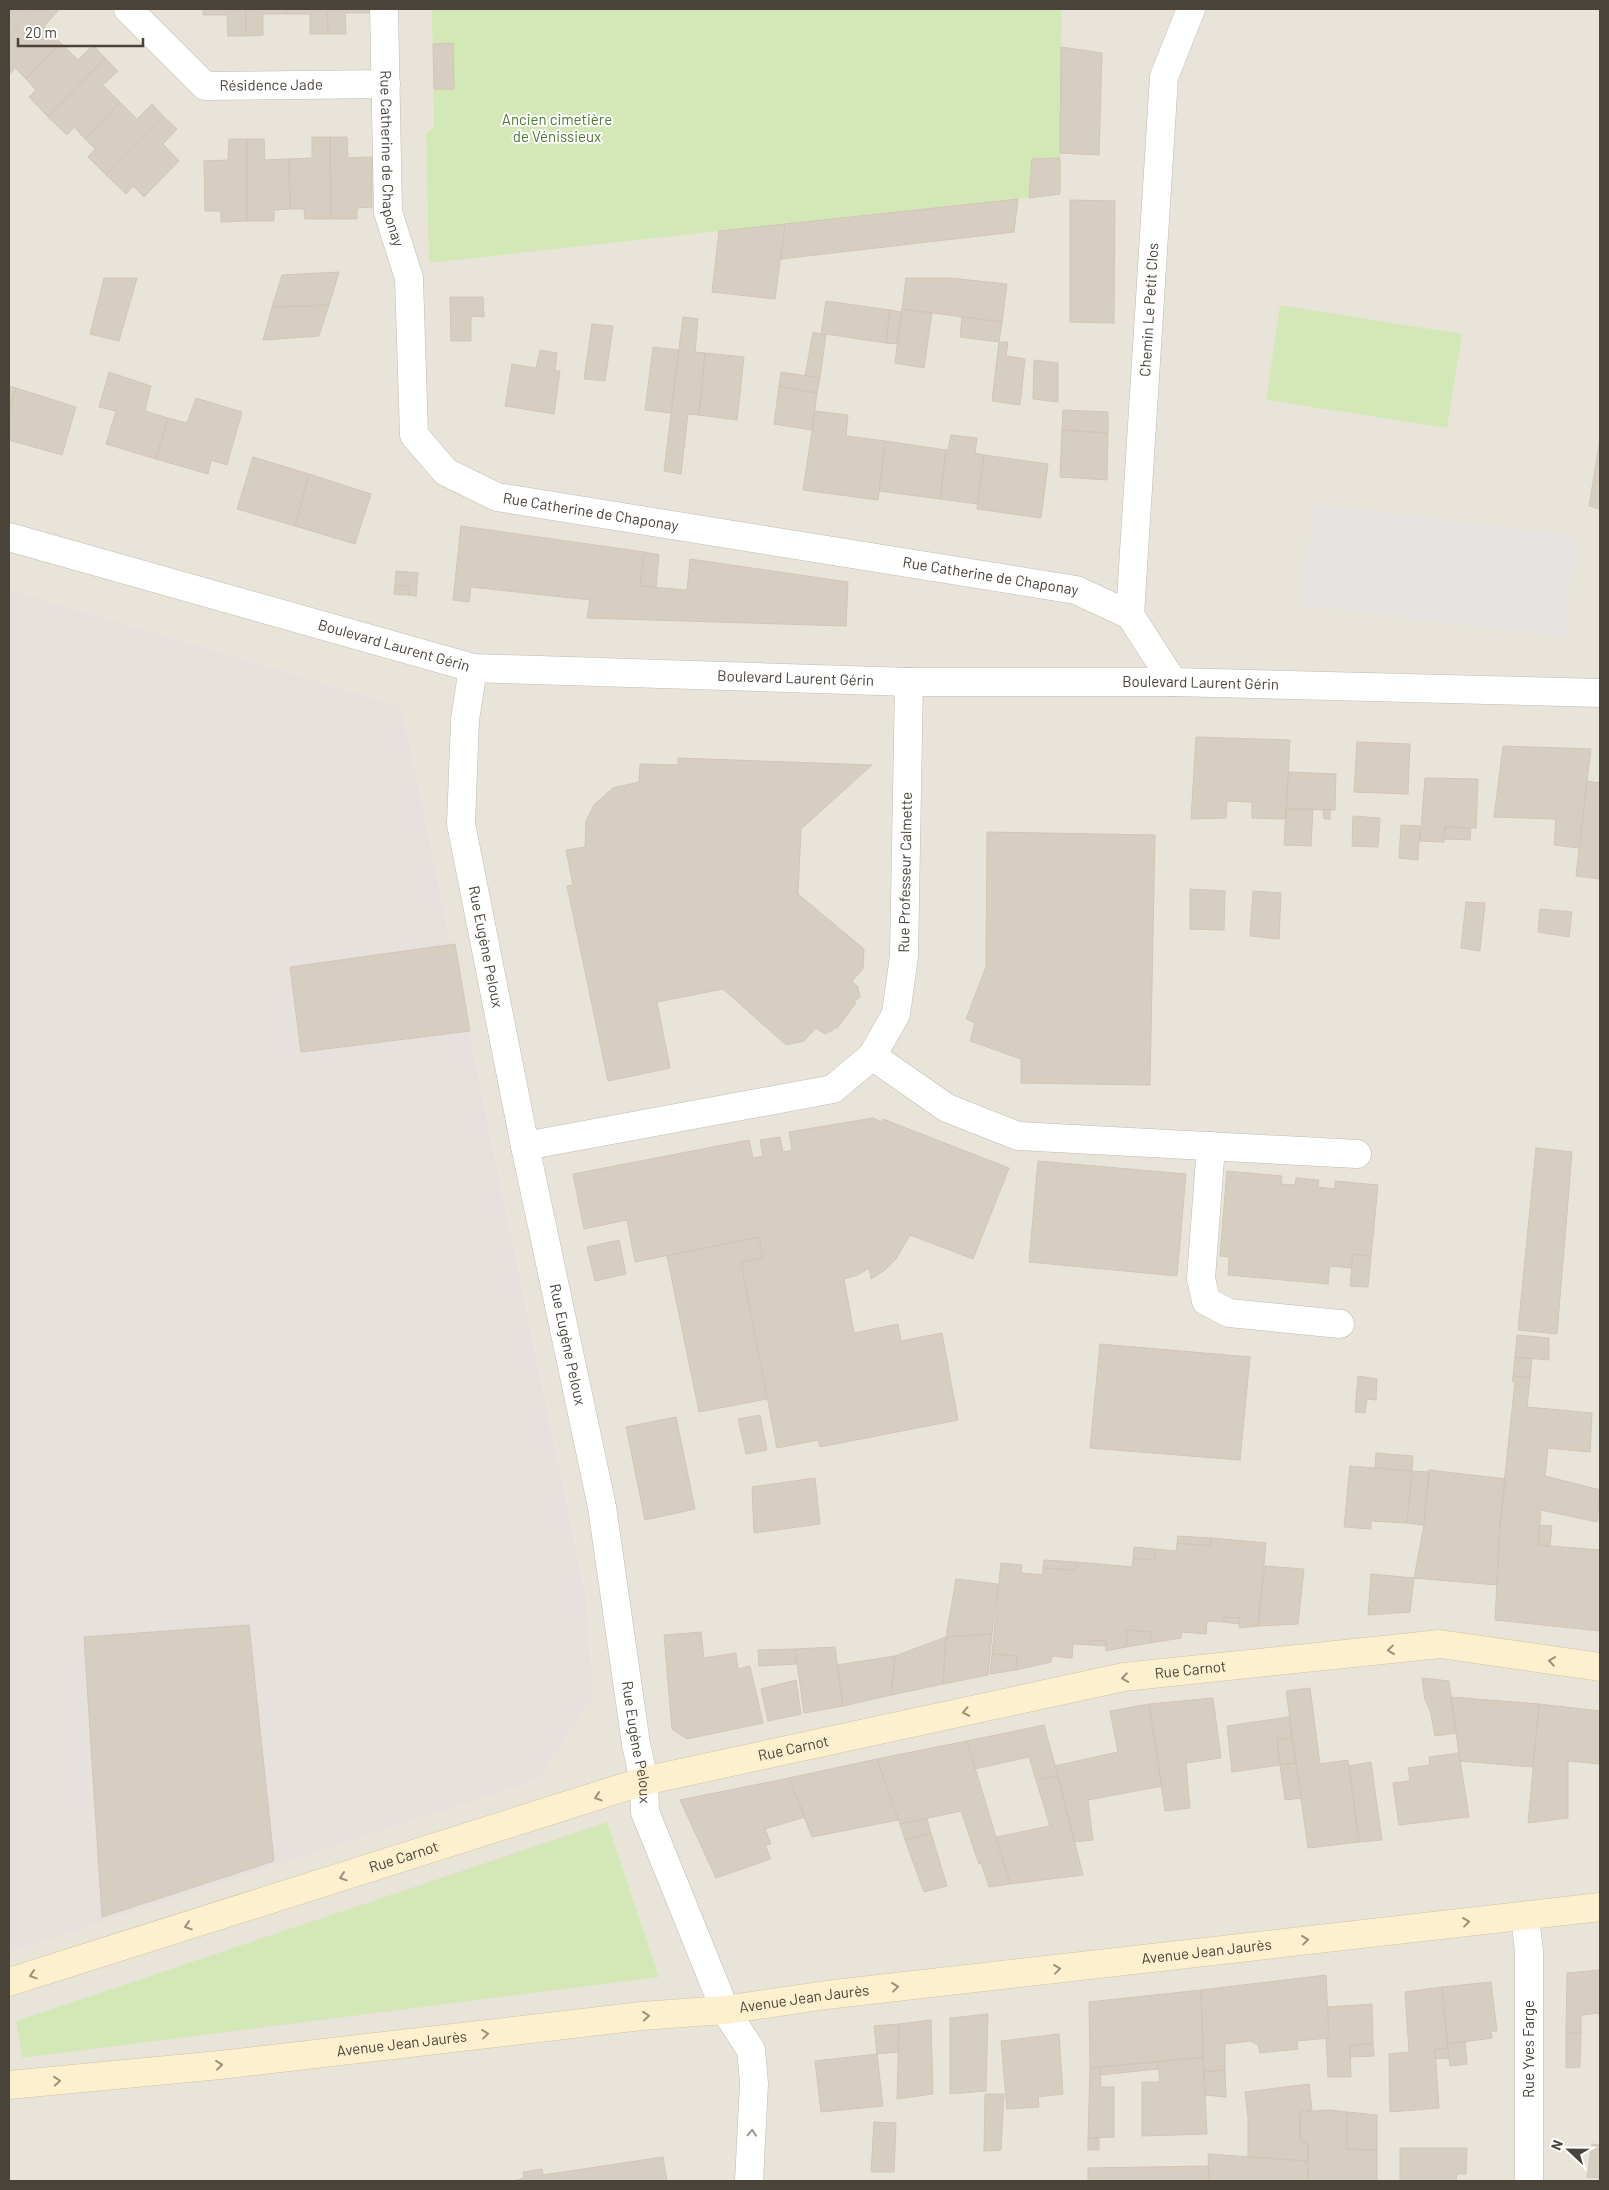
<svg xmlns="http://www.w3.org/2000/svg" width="1609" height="2190" font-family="Barlow,sans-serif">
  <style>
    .residential { fill: #e9e4da }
    .industrial { fill: #e6e1dd }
    .green { fill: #d4e8b7 }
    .parking { fill: #e5e3e0 }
    .building { fill: #d7cec2; stroke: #d2c5b5 }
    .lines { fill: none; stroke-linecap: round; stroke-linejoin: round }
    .minor-casing { stroke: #c1baaf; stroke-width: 29 }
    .secondary-casing { stroke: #d3c39d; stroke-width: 29 }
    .minor { stroke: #fff; stroke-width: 28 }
    .secondary { stroke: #fdf0cf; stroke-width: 28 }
    .oneway { stroke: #9b917d }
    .oneway2 { stroke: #9b9893 }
    .labels { text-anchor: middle; stroke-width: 4; stroke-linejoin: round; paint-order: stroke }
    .street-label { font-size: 15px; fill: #4a433a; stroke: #fff }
    .park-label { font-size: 15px; fill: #4e7b2d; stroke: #fff }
  </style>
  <rect width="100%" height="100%" fill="#f5f2ec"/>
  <path class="residential" d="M9 9H1600V2181H9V1953L539 1780 594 1695 586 1593 402 706 9 589Z"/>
  <path class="industrial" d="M9 589 402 706 586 1594 594 1696 539 1780 9 1953Z"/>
  <path class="green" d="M432 9H1062L1060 194 429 263 426 135 434 126Z
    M1280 305 1462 334 1447 428 1266 400Z
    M607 1822 659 1977 22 2058 16 2021Z"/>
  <path class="parking" d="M1314 503 1577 536 1564 637 1301 605Z"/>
  <path class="building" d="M9 9H36L9 36Z
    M36 9H56L58 11 44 26 61 43 26 79 15 68 9 75V36Z
    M203 9H246V36H228L227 15H203Z
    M246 9H286V14H263V35L246 36Z
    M286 9H327L328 34H310V14H286Z
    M327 9H369L370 13H345L346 34H328Z
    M61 43 78 60 93 45 105 58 48 117 29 97 36 90 26 79Z
    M453 43 454 89H434L433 44Z
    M1061 47 1102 53 1099 155 1060 153Z
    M105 58 118 71 103 85 120 102 85 139 74 127 67 135 48 117Z
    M120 102 137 119 152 104 164 117 106 175 88 157 95 149 85 139Z
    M164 117 177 129 163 144 179 161 144 197 133 186 126 194 106 175Z
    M312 137H330L331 219H305L304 209H290L289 159 312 158Z
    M330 137H347L348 158 372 157V207L357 208V219H331Z
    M229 139H247V221L221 222V211H205L204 161 228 160Z
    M247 139H264L265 160 289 159 290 209 274 210V221H247Z
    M1060 158V194L1029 198 1032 159Z
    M1018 199 1014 232 781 259 785 224Z
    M1070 200 1115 201 1114 323 1070 322Z
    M785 224 775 299 712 292 719 231Z
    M339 272 329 305 272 307 282 275Z
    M104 278H137L119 341 90 334Z
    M906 278H950L1007 284 1002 322 902 309Z
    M450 297H483L484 317 471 316V341H451Z
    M826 301 890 310 886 343 826 334 820 378 805 376 813 332 821 334Z
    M329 305 319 336 263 340 272 307Z
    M902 309 932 313 924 368 895 363Z
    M890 310 901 312 897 344 886 343Z
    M683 317 698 319 695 352 705 353 699 415 688 414 681 474 664 471Z
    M962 317 1002 322 999 342 960 337Z
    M592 324 613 326 605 381 584 379Z
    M999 342H1008L1006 356 1025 359 1020 405 992 401Z
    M653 347 679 350 671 413 645 410Z
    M540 350 557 353 555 371H560L554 414 505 406 512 364 536 368Z
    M705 353 744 357 737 420 699 415Z
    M1034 360 1058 363V402L1033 399Z
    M109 372 151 386 145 411 168 418 156 459 106 444 116 411 99 407Z
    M781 372 820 378 817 393 779 386Z
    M9 386 16 388 9 413Z
    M779 386 817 393 812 430 774 424Z
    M16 388 76 407 62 455 9 440V413Z
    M196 398 242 412 227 465 211 460 208 474 156 459 168 418 187 423Z
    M1063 410 1108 412V433L1062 430Z
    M815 411 848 415 846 436 885 441 878 500 803 490Z
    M1062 430 1108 433 1107 480 1060 477Z
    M951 435 977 438 975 453 984 455 978 504 940 499 946 450H948Z
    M1600 439V509L1589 506Z
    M885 441 946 450 940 499 879 491Z
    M984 455 1048 464 1041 518 977 509Z
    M253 457 309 474 295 526 237 509Z
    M309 474 371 494 355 544 295 526Z
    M461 526 644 552 640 586 687 590 690 559 848 582 846 626 587 618 590 600 471 587 469 602 453 600Z
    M644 552 659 555 656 587 640 586Z
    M396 571 418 573 416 596 409 595V586L395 585Z
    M395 585 409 586V595L394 594Z
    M1196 737 1290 740 1286 819 1252 818V802L1227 801 1226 818 1191 819Z
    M1357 742 1410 744 1408 794 1354 792Z
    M1503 746 1591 749 1579 848 1554 845 1556 819 1494 817Z
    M678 758 872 765 801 829 798 894 864 949 863 969 852 981 858 987 860 997 854 1002 856 1003 837 1028 835 1027 833 1030 825 1034 816 1028 804 1041 786 1045 723 989 657 1002 670 1068 608 1081 567 886 573 885 566 850 585 847 586 821 594 805 613 788 639 782 640 764 678 765Z
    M1288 772 1336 774 1335 810 1286 809Z
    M1425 778 1478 779 1476 828 1445 827 1444 842 1420 841Z
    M1587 781 1600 783V879L1576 876Z
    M1286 809H1313L1311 846 1284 845Z
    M1323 809 1330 810V819H1324Z
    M1353 816 1380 818 1378 847 1352 846Z
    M1401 825 1420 826 1418 860 1399 858Z
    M1445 827 1471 828 1470 840 1444 839Z
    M987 832 1155 835 1150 1085 1021 1083V1059L970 1041 975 1023 966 1019 986 967Z
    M1190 889 1225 891 1224 930 1190 929Z
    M1253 891 1281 893 1279 939 1250 936Z
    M1466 902 1485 903 1480 951 1461 948Z
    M1540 909 1572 912 1569 937 1538 932Z
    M455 944 470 1031 301 1052 290 967Z
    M873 1118 882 1122 883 1119 1009 1168 973 1259 910 1235 896 1259 885 1270 871 1279 869 1268 858 1275 844 1279 854 1333 898 1324 901 1341 942 1333 958 1420 820 1447 818 1440 777 1448 741 1262 763 1258 759 1237 635 1262 627 1220 584 1229 573 1174 749 1140 753 1158 763 1156 760 1140 780 1137 783 1152 792 1150 789 1132Z
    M1536 1148 1572 1152 1557 1334 1518 1330Z
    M1038 1161 1186 1174 1177 1276 1029 1262Z
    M1227 1171 1282 1176 1281 1184 1295 1185 1296 1178 1319 1180 1318 1187 1335 1189V1181L1378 1185 1371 1256 1353 1254 1351 1268 1330 1266 1328 1284 1228 1275 1229 1257 1220 1256Z
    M759 1237 763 1258 741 1262 767 1399 699 1412 667 1256Z
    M619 1240 626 1274 595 1281 587 1247Z
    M1353 1254 1371 1256 1368 1287 1350 1286Z
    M1517 1335 1549 1338V1360L1515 1357Z
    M1100 1344 1250 1357 1240 1460 1090 1448Z
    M1515 1357 1532 1359 1530 1378 1513 1376Z
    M1358 1376 1377 1379 1376 1400 1367 1399 1365 1413 1355 1412Z
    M1513 1376 1530 1378 1527 1407 1592 1413 1590 1452 1548 1448 1545 1476 1600 1490 1597 1522 1541 1510 1538 1545 1600 1550V1631L1495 1620 1500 1522 1515 1382 1512 1381Z
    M760 1415 767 1450 746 1454 738 1419Z
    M676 1417 695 1509 645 1520 626 1427Z
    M1376 1453 1413 1456 1412 1471 1375 1468Z
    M1350 1466 1412 1471 1407 1523 1371 1521V1529L1344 1527Z
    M1429 1470 1506 1479 1500 1522 1497 1585 1414 1578 1424 1525Z
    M1412 1471 1429 1472 1424 1525 1407 1523Z
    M815 1478 820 1524 754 1533 752 1487Z
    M1540 1525 1552 1526 1550 1546 1538 1545Z
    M1178 1536 1211 1538 1210 1546 1177 1543Z
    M1211 1538 1266 1543 1258 1626 1239 1628 1240 1618 1224 1617V1622L1207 1621 1206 1634 1182 1632 1181 1638 1150 1643 1151 1632 1127 1630 1126 1647 1106 1651V1641L1090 1640V1645L1073 1644 1072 1658 1052 1656 1051 1662 1016 1670 1017 1656 992 1654 1001 1563 1022 1565 1021 1573 1043 1575V1568L1076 1570 1077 1562 1132 1567 1133 1558 1155 1560V1549L1176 1551 1177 1543 1210 1546Z
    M1134 1547 1155 1549V1560L1133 1558Z
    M1044 1560 1077 1562 1076 1570 1043 1568Z
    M1265 1566 1304 1569 1298 1624 1258 1626Z
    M1371 1574 1414 1578 1410 1612 1368 1615Z
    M956 1579 998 1584 992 1634 946 1637Z
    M1224 1617 1240 1618 1239 1624 1224 1622Z
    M249 1625 274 1861 102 1917 84 1637Z
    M1127 1630 1151 1632 1150 1643 1126 1647Z
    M701 1632 704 1658 736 1653 738 1669 750 1666 763 1723 687 1739 672 1729 664 1635Z
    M992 1634 988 1675 943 1684 946 1637Z
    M946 1637 943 1684 891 1695 895 1656Z
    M1090 1640 1106 1641V1646L1090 1645Z
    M835 1647 843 1706 804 1713 795 1649Z
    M795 1649 797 1664 759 1666 758 1650Z
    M992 1654 1017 1656 1016 1670 990 1674Z
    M895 1656 891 1695 843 1706 837 1665Z
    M1422 1678 1449 1681 1456 1733 1435 1736 1430 1710 1425 1700Z
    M796 1680 801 1714 768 1721 761 1689Z
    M1310 1688 1320 1764 1348 1760 1359 1842 1308 1848 1286 1691Z
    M1451 1697 1539 1704 1533 1767 1460 1761Z
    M1213 1698 1221 1758 1186 1763 1190 1808 1165 1811 1149 1704Z
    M1149 1704 1162 1786 1088 1800 1093 1840 1074 1842 1055 1766 1118 1752 1110 1711Z
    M1539 1704 1600 1711V1764L1568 1761V1818L1528 1823Z
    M1289 1717 1292 1739H1277L1280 1765 1232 1772 1227 1726Z
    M1044 1725 1058 1776 1036 1780 1029 1757 975 1769 967 1741Z
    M1277 1739H1292L1296 1763 1280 1765Z
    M967 1741 996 1837 1010 1884 989 1887 981 1863 979 1864 961 1811 900 1824 877 1759Z
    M1459 1753 1469 1817 1399 1825 1393 1783 1410 1781 1408 1768 1430 1765 1429 1757Z
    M877 1759 898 1820 812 1837 789 1778Z
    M1371 1762 1382 1840 1359 1842 1349 1766Z
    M1296 1763 1301 1798 1285 1800 1280 1765Z
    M1058 1776 1083 1875 1010 1884 996 1837 1050 1826 1036 1780Z
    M789 1778 805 1817 765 1829 771 1844 765 1845 771 1859 716 1878 680 1800Z
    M927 1819 931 1833 905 1840 900 1824Z
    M931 1833 947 1886 924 1892 905 1840Z
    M1600 1970V2013L1581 2015V2032L1566 2034 1567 1973Z
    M1326 1975 1329 2038 1297 2041 1298 2049 1260 2053 1258 2045 1250 2041 1225 2044V2070L1204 2072 1201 1990Z
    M1491 1982 1497 2031H1491L1492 2038 1447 2044 1442 1987Z
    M1442 1987 1448 2048 1435 2049 1439 2108 1390 2112 1389 2054 1409 2052 1405 1992Z
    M1201 1990 1203 2057 1090 2068 1089 2002Z
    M1372 2004 1373 2044 1350 2045 1351 2077H1328L1326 2038H1329L1328 2007Z
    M988 2014 986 2091 950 2094V2018Z
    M931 2020 933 2094 897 2099 899 2024Z
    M899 2024 898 2052 877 2054 874 2026Z
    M1581 2032 1580 2067 1566 2068V2034Z
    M1059 2034 1063 2094 1038 2097 1039 2107 1007 2109 1001 2041Z
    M1465 2041 1467 2064 1450 2066 1447 2044Z
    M1373 2044 1374 2056 1350 2057V2045Z
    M1448 2048 1449 2058 1435 2059V2049Z
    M877 2054 883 2106 821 2112 815 2061Z
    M1203 2057 1207 2134 1142 2136V2082H1160L1158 2062Z
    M1158 2062V2069L1100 2075V2067Z
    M1100 2067 1101 2087H1114V2137L1088 2138 1090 2068Z
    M1225 2070 1226 2097 1205 2095 1204 2072Z
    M1309 2084 1312 2110 1300 2112V2141L1308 2143V2161L1248 2157V2118L1245 2092Z
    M985 2094H1004L1001 2150 984 2151Z
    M1329 2110 1347 2112V2149L1377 2150V2181H1308V2143L1300 2141V2112Z
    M1347 2112 1377 2115V2150L1347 2149Z
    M874 2122 896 2123 894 2172H871Z
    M1088 2138H1099V2150H1088Z
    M1592 2144 1600 2145V2178L1587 2177Z
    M1400 2148H1467L1466 2174H1457L1456 2181H1400Z
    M1208 2154 1308 2161V2181H1209Z
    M663 2157 667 2181H513L524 2178 523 2172 542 2169 543 2175Z
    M1209 2166V2181H1088V2168Z"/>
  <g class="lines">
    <g class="minor-casing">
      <g id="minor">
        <path id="s1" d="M128 9 205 86 386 84"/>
        <path id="s2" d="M384 9 388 212 409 278 414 435 446 472 497 497 1076 590 1130 615 1173 682"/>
        <path id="s3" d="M9 537 473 668 909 682H1173L1600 693"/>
        <path id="s4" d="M1130 615 1164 77 1191 9"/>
        <path id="s5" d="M473 668 465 720 461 824 525 1146 602 1507 636 1744 644 1781 645 1812 725 2010 751 2050 754 2083 749 2181"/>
        <path d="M872 1056 947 1108 1018 1136 1357 1154"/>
        <path id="s6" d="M525 1146 833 1089 872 1056 896 1014 904 956 909 682"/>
        <path d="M1211 1146 1201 1278 1206 1301 1229 1313 1340 1324"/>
        <path d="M1525 1916 1529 1952V2181"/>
      </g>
    </g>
    <g class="secondary-casing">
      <g id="secondary">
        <path id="s7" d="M9 1982 644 1781 1124 1677 1440 1644 1600 1667"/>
        <path id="s8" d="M9 2085 220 2065 642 2016 725 2010 826 1995 1600 1907"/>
      </g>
    </g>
    <use href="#minor" class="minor"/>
    <use href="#secondary" class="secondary"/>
  </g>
  <defs><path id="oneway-chevron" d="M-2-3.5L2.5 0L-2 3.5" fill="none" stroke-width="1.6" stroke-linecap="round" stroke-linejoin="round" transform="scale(1.25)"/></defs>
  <g class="oneway">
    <use href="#oneway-chevron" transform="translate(1391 1650) rotate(174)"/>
    <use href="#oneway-chevron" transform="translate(1552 1661) rotate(-172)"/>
    <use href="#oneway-chevron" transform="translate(1125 1678) rotate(171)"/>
    <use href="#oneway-chevron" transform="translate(966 1712) rotate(168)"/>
    <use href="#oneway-chevron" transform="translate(598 1797) rotate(162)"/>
    <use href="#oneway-chevron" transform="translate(343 1877) rotate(162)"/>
    <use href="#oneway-chevron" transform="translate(1466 1922) rotate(-7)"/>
    <use href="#oneway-chevron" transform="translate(188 1926) rotate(162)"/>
    <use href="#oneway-chevron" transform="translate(1305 1940) rotate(-7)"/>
    <use href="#oneway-chevron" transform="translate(1057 1969) rotate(-7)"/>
    <use href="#oneway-chevron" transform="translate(33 1975) rotate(162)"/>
    <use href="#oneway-chevron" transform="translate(895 1987) rotate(-7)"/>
    <use href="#oneway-chevron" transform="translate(646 2016) rotate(-5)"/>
    <use href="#oneway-chevron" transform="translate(485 2034) rotate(-7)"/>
    <use href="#oneway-chevron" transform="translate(219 2065) rotate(-6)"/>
    <use href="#oneway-chevron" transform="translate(57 2081) rotate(-5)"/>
  </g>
  <use class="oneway2" href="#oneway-chevron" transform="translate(752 2133) rotate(-87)"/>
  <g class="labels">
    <g class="street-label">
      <text dy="5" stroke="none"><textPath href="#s1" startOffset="175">Résidence Jade</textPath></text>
      <text dy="5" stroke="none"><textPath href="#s2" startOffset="150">Rue Catherine de Chaponay</textPath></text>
      <text dy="5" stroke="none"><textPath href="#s4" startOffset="306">Chemin Le Petit Clos</textPath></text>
      <text dy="5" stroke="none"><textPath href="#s2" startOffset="630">Rue Catherine de Chaponay</textPath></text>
      <text dy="5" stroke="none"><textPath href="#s2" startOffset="1035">Rue Catherine de Chaponay</textPath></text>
      <text dy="5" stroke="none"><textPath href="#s3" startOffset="400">Boulevard Laurent Gérin</textPath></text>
      <text dy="5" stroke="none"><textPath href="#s3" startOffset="805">Boulevard Laurent Gérin</textPath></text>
      <text dy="5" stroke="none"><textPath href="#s3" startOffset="1210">Boulevard Laurent Gérin</textPath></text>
      <text dy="5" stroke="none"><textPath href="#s6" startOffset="555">Rue Professeur Calmette</textPath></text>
      <text dy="5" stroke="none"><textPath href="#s5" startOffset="282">Rue Eugène Peloux</textPath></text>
      <text dy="5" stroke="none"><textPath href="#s5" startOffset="688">Rue Eugène Peloux</textPath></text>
      <text dy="5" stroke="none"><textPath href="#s7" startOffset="1224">Rue Carnot</textPath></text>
      <text dy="5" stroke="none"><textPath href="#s5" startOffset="1092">Rue Eugène Peloux</textPath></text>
      <text dy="5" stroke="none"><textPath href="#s7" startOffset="819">Rue Carnot</textPath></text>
      <text dy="5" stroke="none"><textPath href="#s7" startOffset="414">Rue Carnot</textPath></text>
      <text dy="5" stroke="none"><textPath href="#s8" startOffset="1205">Avenue Jean Jaurès</textPath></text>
      <text dy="5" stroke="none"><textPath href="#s8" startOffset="800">Avenue Jean Jaurès</textPath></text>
      <text dy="5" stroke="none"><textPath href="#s8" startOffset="395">Avenue Jean Jaurès</textPath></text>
      <text transform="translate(1529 2049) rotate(-90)" y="5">Rue Yves Farge</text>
    </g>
    <g class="park-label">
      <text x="557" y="125">Ancien cimetière<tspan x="557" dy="17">de Vénissieux</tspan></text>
    </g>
  </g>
  <rect width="1609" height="2190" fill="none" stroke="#4a433a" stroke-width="20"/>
  <g transform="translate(1569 2150) rotate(292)" stroke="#ffffff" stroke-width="4" paint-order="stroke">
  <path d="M0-4L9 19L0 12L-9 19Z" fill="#4a433a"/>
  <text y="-8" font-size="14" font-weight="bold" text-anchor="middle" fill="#4a433a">N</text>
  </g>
  <path d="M18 38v8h125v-8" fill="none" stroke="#4a433a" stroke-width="2.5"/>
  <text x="25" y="38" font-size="15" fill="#4a433a" stroke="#ffffff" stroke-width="4" paint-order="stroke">20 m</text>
</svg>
